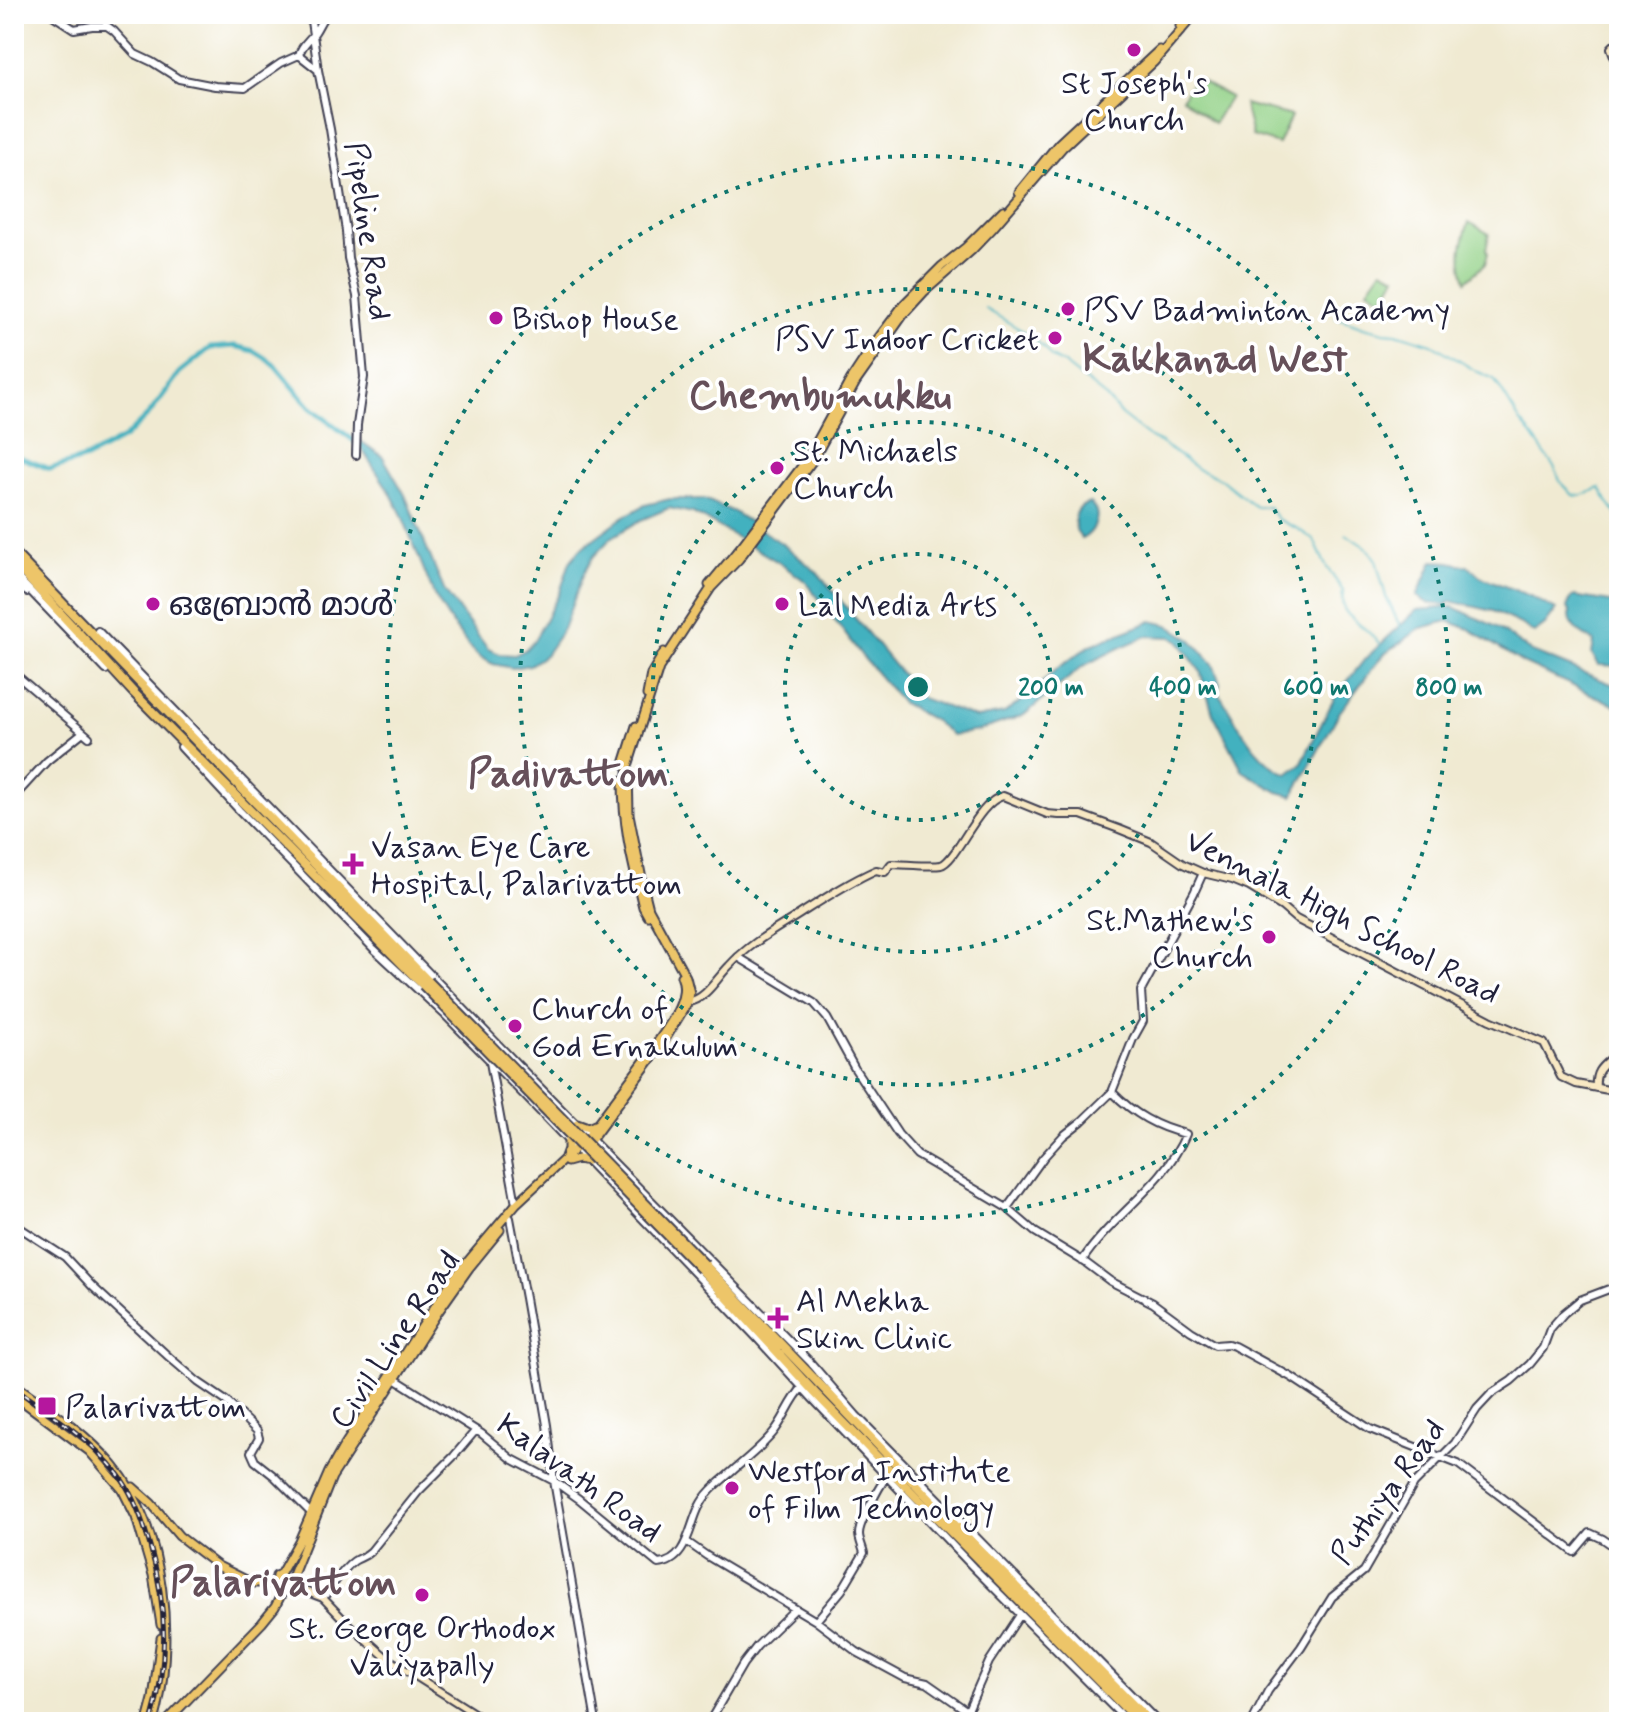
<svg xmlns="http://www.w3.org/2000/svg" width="1633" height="1736" font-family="Mynerve,'Noto Sans Malayalam',sans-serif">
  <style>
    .green { fill: #93d187; stroke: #5a7a61; stroke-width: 2 }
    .water { fill: #43b1bf; stroke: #326a7d; stroke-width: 2 }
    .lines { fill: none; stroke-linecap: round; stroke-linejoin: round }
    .stream { stroke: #43b1bf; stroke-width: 2 }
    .canal { stroke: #43b1bf; stroke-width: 5 }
    .tertiary-casing { stroke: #414052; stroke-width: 10 }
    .secondary-casing { stroke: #414052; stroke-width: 10 }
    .primary-casing { stroke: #414052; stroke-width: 11 }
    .trunk-casing { stroke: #414052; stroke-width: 12 }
    .tertiary { stroke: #fff; stroke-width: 6 }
    .secondary { stroke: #f8e8c3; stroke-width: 6 }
    .primary { stroke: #edc569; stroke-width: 7 }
    .trunk { stroke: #edc569; stroke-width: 8 }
    .rail-casing { stroke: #22223b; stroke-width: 5 }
    .rail { stroke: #fff; stroke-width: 2; stroke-dasharray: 6; stroke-linecap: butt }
    .trunk-bridge-casing { stroke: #414052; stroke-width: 12; stroke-linecap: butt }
    .trunk-bridge { stroke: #edc569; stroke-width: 8 }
    .ring { fill: none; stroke: #0f766e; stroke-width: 4; stroke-dasharray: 4 8 }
    .poi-dot { fill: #b5179e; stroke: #fff; stroke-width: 3 }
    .labels { text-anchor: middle; stroke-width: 7; stroke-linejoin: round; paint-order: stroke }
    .poi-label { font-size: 32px; fill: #22223b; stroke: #fff; text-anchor: start }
    .street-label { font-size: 32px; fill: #22223b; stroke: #fff }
    .district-label { font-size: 40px; font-weight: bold; fill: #66505a; stroke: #fff }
    .centre { fill: #0f766e; stroke: #fff; stroke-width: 4 }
    .ring-label { font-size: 24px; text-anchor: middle; font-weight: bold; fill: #0f766e; stroke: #fff; stroke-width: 7; stroke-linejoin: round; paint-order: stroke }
  </style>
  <rect width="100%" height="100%" fill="#fff"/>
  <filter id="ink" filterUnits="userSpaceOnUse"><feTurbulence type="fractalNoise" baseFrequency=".0125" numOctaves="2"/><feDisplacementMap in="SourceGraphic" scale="16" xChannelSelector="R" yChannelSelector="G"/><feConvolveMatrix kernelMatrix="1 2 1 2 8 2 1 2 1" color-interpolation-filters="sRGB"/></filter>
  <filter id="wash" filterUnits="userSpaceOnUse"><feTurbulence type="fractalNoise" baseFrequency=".006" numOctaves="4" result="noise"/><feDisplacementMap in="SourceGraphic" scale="32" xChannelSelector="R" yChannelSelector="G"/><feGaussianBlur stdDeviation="1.8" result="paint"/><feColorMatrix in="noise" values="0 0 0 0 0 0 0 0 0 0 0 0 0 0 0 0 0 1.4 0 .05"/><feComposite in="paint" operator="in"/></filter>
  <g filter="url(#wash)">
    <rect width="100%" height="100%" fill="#f0ead2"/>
    <path class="green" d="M1195 78 1230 97 1214 123 1182 98Z
      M1244 104 1291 116 1278 144 1252 136Z
      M1469 222 1489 234 1486 250 1488 253 1485 264 1466 281C1458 257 1461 245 1469 222Z
      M1382 269 1396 276 1383 299 1368 289Z"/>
    <path class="water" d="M358 439 383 457 405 495 444 590 488 649 500 654 515 655 525 650 535 639 560 592 570 562 580 549 623 517 645 505 670 499H704L734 512 784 545 818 573 921 698 976 718 1004 713 1026 698 1055 670 1091 645 1152 621 1168 625 1192 640 1213 664 1220 683 1218 692C1236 719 1255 763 1288 774L1301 764 1335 697 1365 659 1417 610 1453 607 1495 626 1532 652 1619 687V707L1523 663 1469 629 1448 621 1421 628 1383 655 1339 713 1293 796 1278 792 1243 771 1213 713 1200 671 1178 640 1171 637 1147 636 1119 648 1083 666 1024 715 978 731 952 735 933 720 902 703 862 656 805 581 778 562 714 524 693 513 669 508 641 520 611 538 593 557 583 575 563 629 545 655 530 665 512 668 493 664 479 657 470 648 450 621 434 595 401 513 390 492 365 454Z
      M1090 503 1096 511C1099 523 1092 533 1082 539 1071 527 1072 507 1090 503Z
      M1433 561 1450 562 1468 566 1481 577 1530 596 1556 610 1545 625 1534 633 1523 625 1493 611 1450 601 1447 605 1428 603 1417 596Z
      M1576 596C1590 600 1606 599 1619 605V666L1599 665 1592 654 1594 642C1581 632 1569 630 1570 611L1567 607 1572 597Z"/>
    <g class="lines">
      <path class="stream" d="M986 309 1026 333 1043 347 1051 357 1064 364 1107 398 1121 415 1152 439 1161 443 1199 470 1218 477 1256 507H1269L1277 519 1298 529 1314 540 1326 566 1343 591C1339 613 1351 617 1365 629 1370 633 1375 639 1380 644
        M1336 317 1364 327 1384 332 1396 333 1432 344 1476 371 1494 379 1520 421 1531 434 1556 470 1560 481 1573 495 1580 496 1600 488 1607 501 1619 517
        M1346 534 1368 549 1376 560 1386 597 1400 626"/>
      <path class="canal" d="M14 455 50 469 86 458 124 438 150 413 180 372 210 348 235 346 254 351 273 363 310 407 366 450"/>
    </g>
  </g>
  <g filter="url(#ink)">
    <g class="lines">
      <g class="tertiary-casing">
        <path id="tertiary" d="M51 14 74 29 92 26H107L114 31 135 54 152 62 168 72 179 79 215 86 245 88 281 63 299 55C302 44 309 41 315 32 319 26 321 20 326 14
          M310 14 318 70 330 129 346 231 348 258 357 296 364 377 357 425 356 455
          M299 55 318 70
          M14 574 106 670
          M14 582 27 592
          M98 631 517 1064 811 1363 856 1415 1158 1722
          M14 673 89 737
          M181 747 239 810 374 949 444 1014 524 1095 756 1337 812 1398 973 1567 1128 1722
          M14 797 47 761 83 732
          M738 957 814 1003 827 1018 855 1069 898 1134 917 1155 1007 1208 1035 1232 1086 1263 1110 1281 1153 1303 1191 1331 1215 1345 1228 1344 1234 1346 1291 1377 1370 1429 1458 1464 1574 1552 1590 1533 1603 1539 1619 1550
          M490 1062 516 1204
          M1007 1208 1043 1158 1063 1136 1082 1121 1112 1092 1133 1039 1143 1021 1141 991 1194 893 1203 873
          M510 1218 525 1298 547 1425 554 1481 596 1722
          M14 1224 65 1257 92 1286 169 1357 198 1382 226 1401 257 1431 259 1438 251 1452 255 1461 274 1476 311 1513
          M1082 1261C1112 1215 1164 1186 1186 1134 1156 1127 1134 1114 1112 1092
          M395 1379 482 1434 512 1459 554 1481 579 1499 658 1564C687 1562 689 1527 699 1507 707 1490 723 1480 737 1467 749 1457 763 1445 773 1433 785 1419 790 1400 803 1387
          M687 1542 707 1556 816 1621 857 1652 905 1678 927 1683 983 1722
          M323 1598C333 1586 341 1570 354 1561 360 1557 365 1557 371 1551L419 1491 454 1456 476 1430
          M816 1621 842 1590 864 1553C863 1548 859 1540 859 1534 859 1522 880 1486 887 1475
          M968 1710 989 1662 1020 1615
          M711 1722 712 1717 743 1664 757 1646 795 1609
          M1252 1722 1268 1691 1301 1647 1332 1597 1364 1571 1414 1484 1455 1443 1477 1409 1491 1394 1511 1381 1530 1364 1543 1348 1550 1329 1564 1313 1580 1300 1609 1289 1619 1284"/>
      </g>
      <g class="secondary-casing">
        <path id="secondary" d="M1613 14 1619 17
          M1619 40 1611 48 1619 69
          M688 1002C706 999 717 978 729 966 750 943 775 930 800 914 825 898 849 882 876 870L885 872 891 864C903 864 931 867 941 865 957 861 978 801 1003 796L1047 814 1059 815H1081L1119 829 1151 842 1183 864 1203 873 1232 880 1249 887 1282 907 1296 919 1490 1020 1544 1043 1561 1077 1576 1084 1619 1092
          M1596 1088C1594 1067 1606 1065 1619 1051
          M289 1585 323 1598 347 1623 387 1658 488 1722"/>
      </g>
      <g class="primary-casing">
        <path id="primary" d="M1180 26 1188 14
          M1019 192 1059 143 1159 50
          M709 585 743 544 808 458 851 379 876 341 904 304 942 266 966 247 1003 210
          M647 695 651 674 664 652
          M624 764 636 726
          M623 780C623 828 632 861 643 907L648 916
          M652 1050C665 1030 692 1000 681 976
          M577 1124 588 1128 597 1124
          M589 1135 645 1060
          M592 1139 663 1043 688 1002 690 993 686 977 649 909 644 889 629 814 628 766 659 668 711 588 739 559 813 460 856 382 904 314 925 291 972 250 993 228 1063 147 1154 62 1195 14
          M565 1157 568 1149V1141
          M567 1162 578 1159 587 1161
          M14 1384C48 1408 86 1433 113 1465 166 1527 176 1646 154 1722
          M14 1395 89 1451 122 1489 136 1517 153 1575 161 1625
          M133 1487 151 1503 179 1536 218 1566 252 1583H275
          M275 1583 276 1576 281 1573 299 1541 329 1472 342 1449 453 1279 516 1204 575 1149
          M284 1589 289 1585 332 1477 438 1312 469 1268 500 1230
          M147 1722 153 1699 161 1638
          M166 1722 262 1623 275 1607 284 1589"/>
      </g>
      <g class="trunk-casing">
        <path id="trunk" d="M14 553 428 981
          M14 563 134 693 423 985
          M705 1265 945 1515 1150 1722
          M701 1269 815 1393 934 1515 1139 1722"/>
      </g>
      <use href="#tertiary" class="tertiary"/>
      <use href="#secondary" class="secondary"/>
      <use href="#primary" class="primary"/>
      <use href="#trunk" class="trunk"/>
      <g class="rail-casing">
        <path id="rail" d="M14 1388C50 1413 91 1439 118 1474 134 1495 143 1521 150 1546 167 1606 169 1662 151 1722"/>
      </g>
      <use href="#rail" class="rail"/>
      <g class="trunk-bridge-casing">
        <path id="trunk-bridge" d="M428 981 705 1265
          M423 985 701 1269"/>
      </g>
      <use href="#trunk-bridge" class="trunk-bridge"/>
    </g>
  </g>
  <g class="ring">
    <circle cx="918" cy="687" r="133"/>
    <circle cx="918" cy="687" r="265"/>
    <circle cx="918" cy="687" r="398"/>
    <circle cx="918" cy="687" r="531"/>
  </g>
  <g class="poi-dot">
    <circle cx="1134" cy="50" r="8"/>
    <circle cx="1068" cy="309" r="8"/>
    <circle cx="496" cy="318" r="8"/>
    <circle cx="1055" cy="338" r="8"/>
    <circle cx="777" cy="468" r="8"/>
    <circle cx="153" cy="604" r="8"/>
    <circle cx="782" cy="604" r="8"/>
    <path d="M349 852h8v8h8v8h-8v8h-8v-8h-8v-8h8z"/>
    <circle cx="1269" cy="937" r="8"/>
    <circle cx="515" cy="1026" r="8"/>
    <path d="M774 1306h8v8h8v8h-8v8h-8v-8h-8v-8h8z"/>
    <rect x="37" y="1396" width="20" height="20" rx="4"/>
    <circle cx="732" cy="1488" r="8"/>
    <circle cx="422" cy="1595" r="8"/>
  </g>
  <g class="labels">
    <g class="poi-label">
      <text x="1134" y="93" text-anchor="middle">St Joseph's<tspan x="1134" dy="37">Church</tspan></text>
      <text x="1084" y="320">PSV Badminton Academy</text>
      <text x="512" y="329">Bishop House</text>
      <text x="1039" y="349" text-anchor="end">PSV Indoor Cricket</text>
      <text x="793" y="461">St. Michaels<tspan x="793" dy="37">Church</tspan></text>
      <text x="169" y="615">ഒബ്രോൻ മാൾ</text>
      <text x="798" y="615">Lal Media Arts</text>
      <text x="371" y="857">Vasan Eye Care<tspan x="371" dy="37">Hospital, Palarivattom</tspan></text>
      <text x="1253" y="930" text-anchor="end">St.Mathew's<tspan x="1253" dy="37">Church</tspan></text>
      <text x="531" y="1019">Church of<tspan x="531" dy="37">God Ernakulum</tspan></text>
      <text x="796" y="1311">Al Mekha<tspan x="796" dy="37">Skin Clinic</tspan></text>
      <text x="65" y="1417">Palarivattom</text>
      <text x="748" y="1481">Westford Institute<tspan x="748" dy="37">of Film Technology</tspan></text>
      <text x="422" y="1638" text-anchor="middle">St. George Orthodox<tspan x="422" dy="37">Valiyapally</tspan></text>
    </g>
    <g class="street-label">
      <text transform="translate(369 231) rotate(82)" y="11">Pipeline Road</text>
      <text transform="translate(1343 916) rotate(27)" y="11">Vennala High School Road</text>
      <text transform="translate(394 1339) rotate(-56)" y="11">Civil Line Road</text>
      <text transform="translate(580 1477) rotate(36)" y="11">Kalavath Road</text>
      <text transform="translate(1387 1491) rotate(-54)" y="11">Puthiya Road</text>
    </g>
    <g class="district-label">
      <text x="1215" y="371">Kakkanad West</text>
      <text x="820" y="408">Chembumukku</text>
      <text x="568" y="786">Padivattom</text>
      <text x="283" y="1595">Palarivattom</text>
    </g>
  </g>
  <circle cx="918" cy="687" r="12" class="centre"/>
  <g class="ring-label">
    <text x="1051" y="695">200 m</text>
    <text x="1183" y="695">400 m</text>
    <text x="1316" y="695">600 m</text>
    <text x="1449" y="695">800 m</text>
  </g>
  <rect width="1633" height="1736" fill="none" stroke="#fff" stroke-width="48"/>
</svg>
